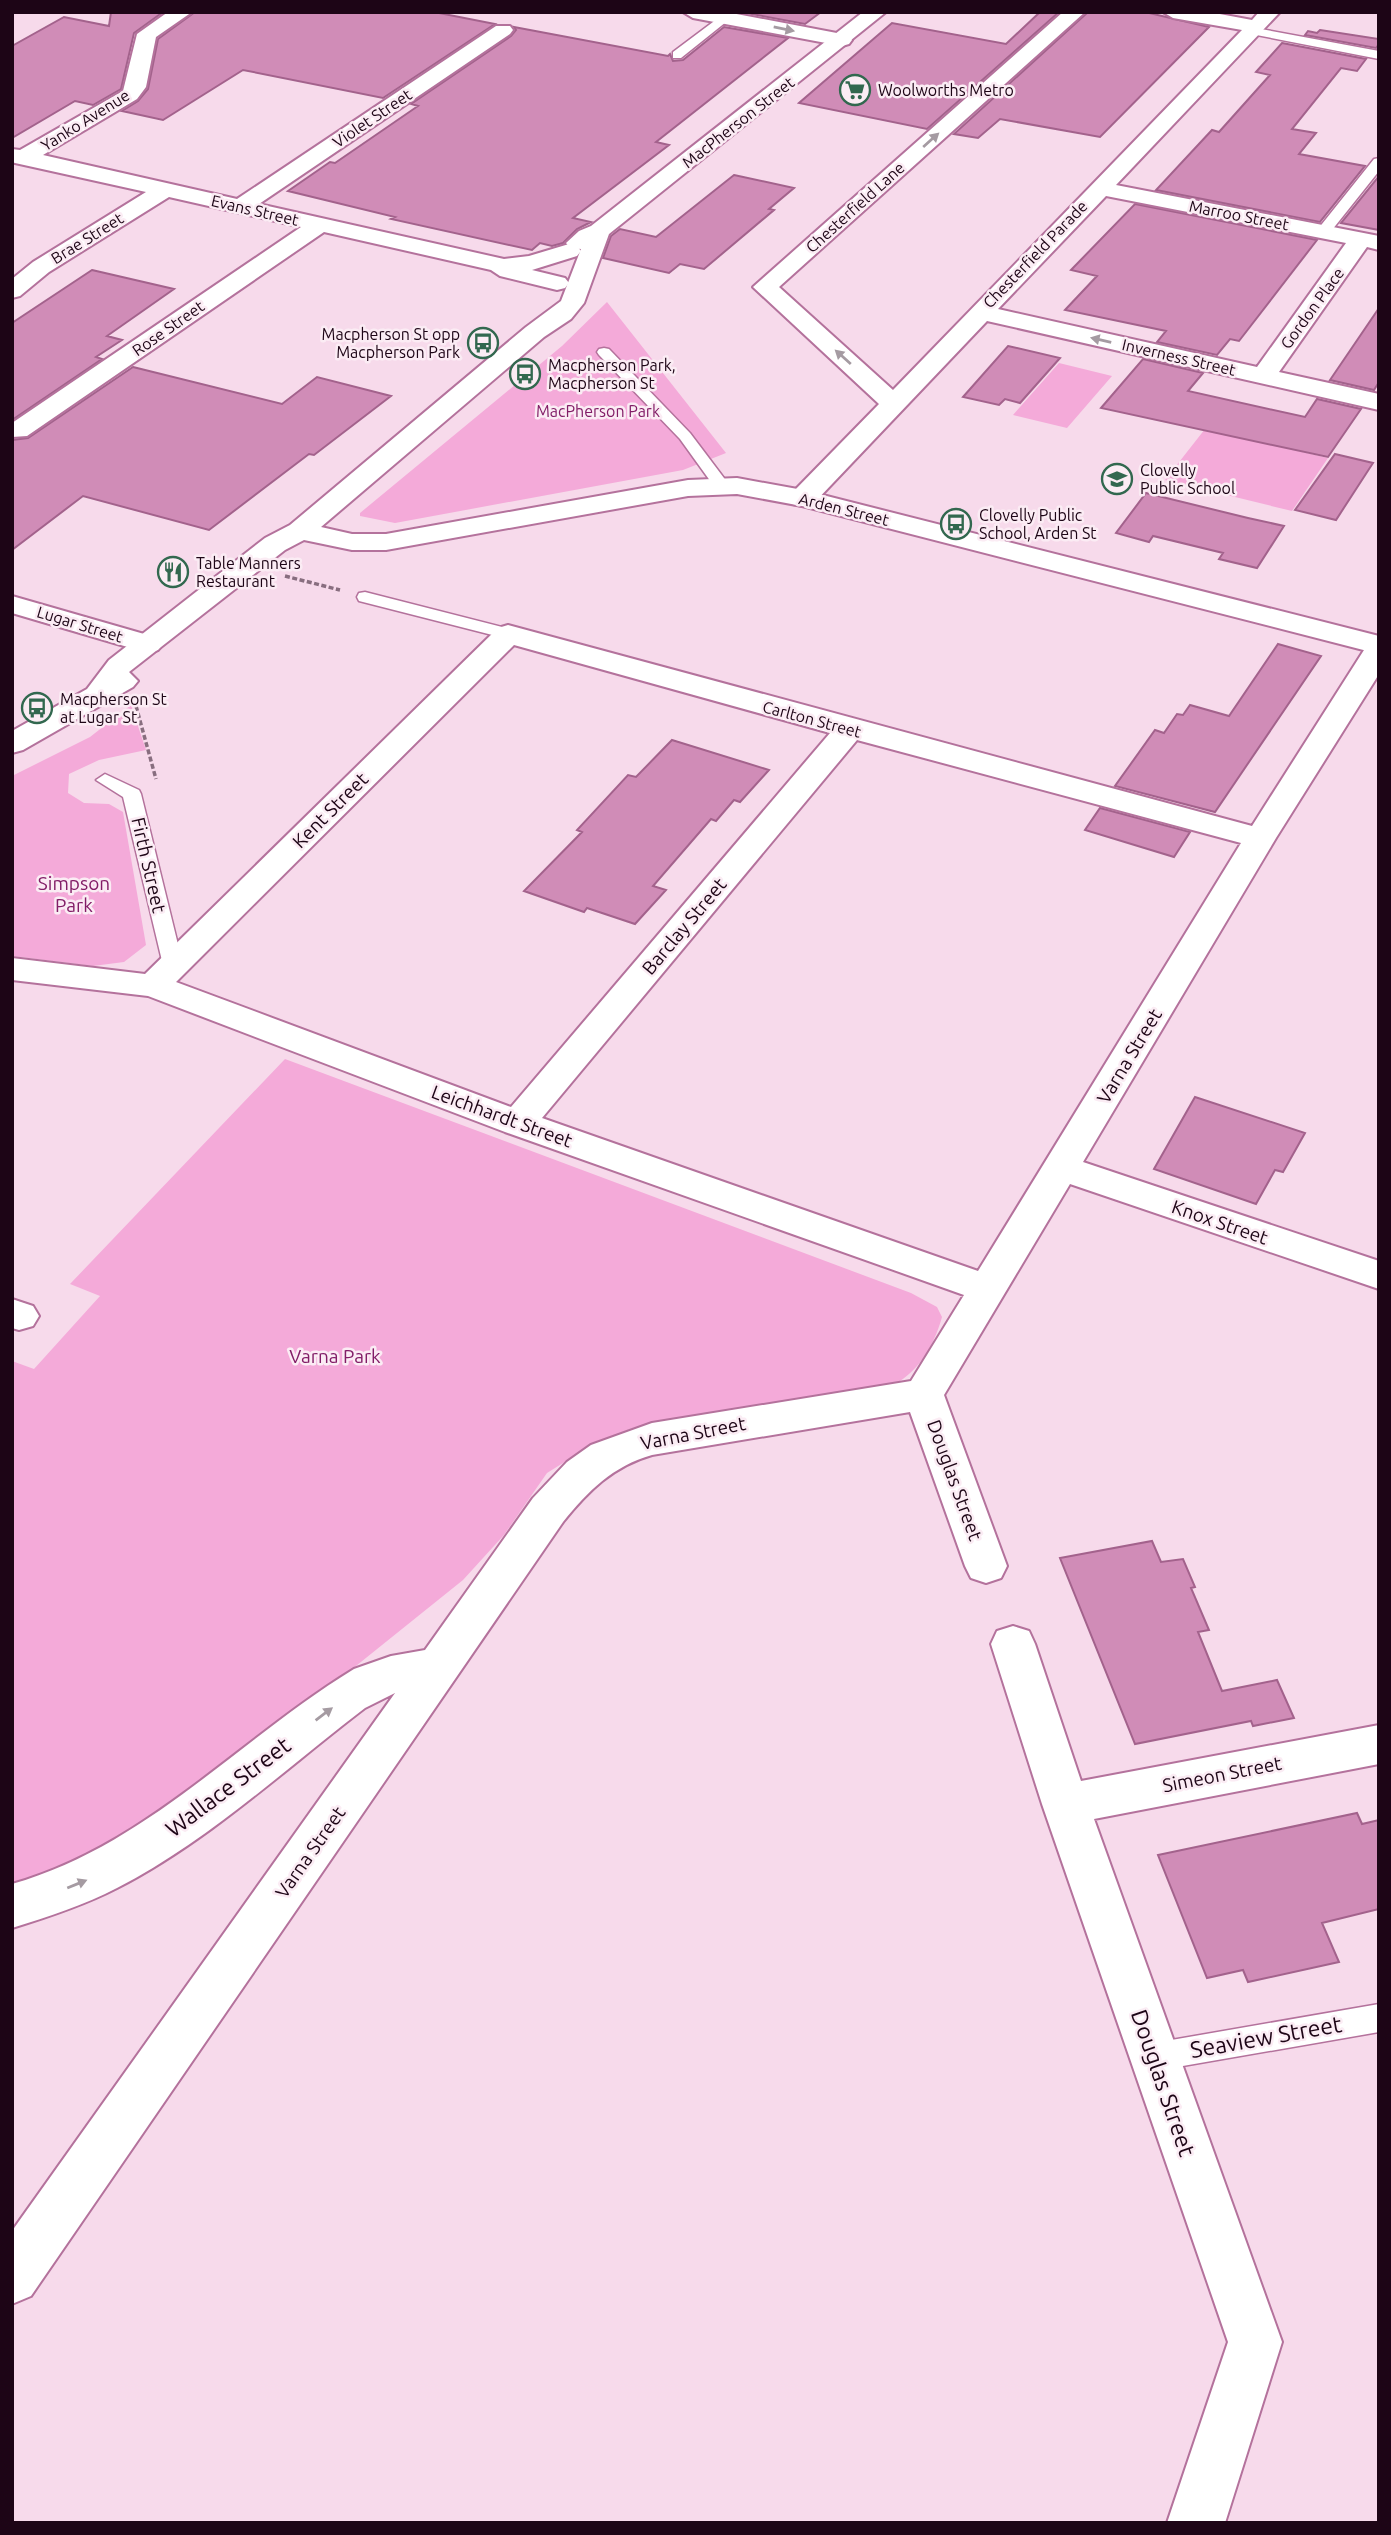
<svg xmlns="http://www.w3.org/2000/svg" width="1391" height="2535" font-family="Ubuntu,sans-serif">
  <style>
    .green { fill: #f4aad9 }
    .building { fill: #d08cb7; stroke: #a3628c; stroke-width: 2 }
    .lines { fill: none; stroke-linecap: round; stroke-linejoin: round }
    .lane-casing { stroke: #b4729c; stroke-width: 3 }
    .street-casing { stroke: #b4729c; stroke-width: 4 }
    .secondary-casing { stroke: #b4729c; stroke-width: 4 }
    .path { stroke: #886e7f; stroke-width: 3.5; stroke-dasharray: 5 2.5; stroke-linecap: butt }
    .lane { fill: #fff; fill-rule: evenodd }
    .street { fill: #fff; fill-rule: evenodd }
    .secondary { fill: #fff; fill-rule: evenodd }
    .oneway { fill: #a59ba2 }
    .labels { text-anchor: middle; stroke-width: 5; stroke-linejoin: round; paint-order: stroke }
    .far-poi-label { font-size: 16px; fill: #1d0516; stroke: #fbecf4; text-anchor: start }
    .far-street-label { font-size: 16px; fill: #1d0516; stroke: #fbecf4 }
    .far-park-label { font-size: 16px; fill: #821d67; stroke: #fbecf4 }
    .street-label { font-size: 19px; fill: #1d0516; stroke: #fbecf4 }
    .park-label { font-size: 19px; fill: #821d67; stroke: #fbecf4 }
    .near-street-label { font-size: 23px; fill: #1d0516; stroke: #fbecf4 }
  </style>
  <rect width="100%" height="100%" fill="#f7daeb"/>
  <path class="green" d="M607 302 726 453 683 470 395 523 360 516V513L562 346Z
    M1059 363 1112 376 1067 428 1013 415Z
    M1205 429 1328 458 1292 511 1165 480Z
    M131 705 146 750 99 760 69 774 68 793 84 803 109 804 123 812 146 945 124 962 93 966 12 956V776L90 737Z
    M285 1059 911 1293 937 1307 942 1317C934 1346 917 1375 889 1387L633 1428 595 1443 547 1473 504 1535 463 1580 336 1682 123 1840 56 1873 12 1884V1361L34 1369 100 1296 70 1284Z"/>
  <path class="building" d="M111 12H163L134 33 121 89 93 105 75 101 12 138V46L64 17 109 26Z
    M195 12H434L495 24 383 98 243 70 163 120 122 111 138 101 148 89 158 39Z
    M741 12H821L805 24Z
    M1040 12H1059L927 129 799 103 892 23 1006 44Z
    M1088 12H1145L1209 27 1100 137 1000 119 978 138 954 134Z
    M514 27 668 56 670 54 673 61 683 60 724 27 788 38 656 142 669 145 573 218 591 222 577 229 563 243 552 246 540 243 532 250 391 219 395 217 288 191 330 162 335 163 418 106 411 104 511 36 516 30Z
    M1320 30 1379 39V44L1376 48 1305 35 1308 31 1317 33Z
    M1282 43 1366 59 1357 71 1341 68 1292 129 1316 133 1299 154 1365 166 1320 222 1156 190 1212 130 1219 132 1270 75 1256 72Z
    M734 175 794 188 769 209 774 210 704 269 680 264 669 273 603 258 611 236 620 229 656 237Z
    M1379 176V230L1341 223Z
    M1135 204 1317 240 1239 341 1230 339 1217 355 1157 342 1166 331 1065 310 1097 276 1071 270Z
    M92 270 174 289 107 336 122 340 96 357 102 359 12 420V323Z
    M1379 308V382L1374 390 1330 380Z
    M1008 346 1060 358 1020 403 1005 399 999 405 963 397Z
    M1143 359 1203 373 1188 391 1305 417 1317 399 1361 409 1328 457 1101 408Z
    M133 367 282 404 317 377 391 396 314 455 309 454 209 530 83 496 12 550V440L28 438Z
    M1335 454 1373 463 1336 520 1295 510Z
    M1146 493 1248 518 1284 526 1257 568 1219 559 1223 553 1153 536 1149 542 1116 533Z
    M1278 644 1321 656 1215 812 1115 786 1155 730 1164 733 1177 714 1183 715 1190 705 1229 716Z
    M672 740 769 770 740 802 734 800 716 821 711 819 653 886 666 890 635 924 587 908 584 912 524 891 582 832 577 830 628 775 636 777Z
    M1100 808 1190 832 1174 857 1085 830Z
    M1195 1097 1305 1133 1283 1172 1275 1170 1256 1204 1154 1169Z
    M1152 1541 1161 1562 1183 1559 1195 1587 1191 1588 1209 1630 1198 1632 1222 1691 1277 1680 1294 1718 1253 1726 1251 1721 1135 1744 1060 1558Z
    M1357 1813 1362 1824 1379 1820V1909L1322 1923 1339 1962 1248 1982 1243 1970 1207 1978 1158 1855Z"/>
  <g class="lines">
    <g class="lane-casing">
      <path id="lane" d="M721 16 731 18 681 58H673V52Z
        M1250 27 1379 51V59L1246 33V29Z
        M1379 158V171L1328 235H1318V229L1374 159Z
        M604 348 609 349 690 433 730 486 728 489H716L680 439 599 355 597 352 599 349Z
        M365 592 514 630 517 634 508 639 359 601 357 597 359 593Z
        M105 774 139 790 141 794 183 965 180 969H166L163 965 123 797 96 780Z
        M1379 2004V2032L1154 2071 1143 2067 1139 2057 1143 2047 1154 2043Z"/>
    </g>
    <g class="street-casing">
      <path id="street" d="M168 12H192L156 37 146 87 137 99 43 155 237 199 496 26H510L513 30 510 34 259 204 504 259 529 256 569 244 577 246 581 251 577 256 532 270 565 278 569 283 565 288 557 290 500 276 491 270 324 232 27 436 12 437V423L301 227 169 197 49 272 20 296 12 298V279L33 262 146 192 15 163 12 162V149L20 150 123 91 137 34Z
        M683 12H726L842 34 849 36 852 40 849 44 842 46 693 18Z
        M1063 12H1085L779 287 893 390 1242 30 1173 18 1163 12H1209L1252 20 1259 12H1280L1116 185 1379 236V250L1367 247 1279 372 1379 394V410L987 321 813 504 803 506 793 504 790 498 793 492 879 404 753 287ZM1106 196 1346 243 1257 367 998 309Z
        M12 596 158 638 163 644 158 650 148 653 12 613Z
        M508 625 1252 826 1364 650 1369 644 1379 641V674L1276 838 1083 1162 1379 1261V1289L1070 1184 944 1395 1007 1566 1001 1578 986 1583 971 1578 965 1566 910 1412 652 1455C613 1466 588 1491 563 1522L31 2296 12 2304V2231L395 1693 365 1708C285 1769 207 1842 117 1888 84 1905 48 1917 12 1928V1884C146 1846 238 1740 354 1669L391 1656 425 1650 533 1498 567 1462 591 1445 652 1423 911 1381 964 1295 505 1132 148 996 12 980V958L145 974 498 628ZM514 645 830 733 511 1107 176 982ZM857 740 1241 843 978 1271 542 1118Z
        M12 1299 33 1306 39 1316 33 1326 19 1330 12 1328Z
        M1013 1626 1029 1631 1035 1644 1081 1781 1379 1725V1764L1094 1819 1282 2342 1225 2523H1167L1228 2342 1042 1804 991 1644 997 1631Z"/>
    </g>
    <g class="secondary-casing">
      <path id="secondary" d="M863 12H886L609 234 584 303 571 319 544 337 321 527 352 534H386L688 480 737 478 803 490 1379 636V654L802 506 737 494 688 496 386 550H352L304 540 285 550 129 672 138 681 133 687 23 750 12 753V731L87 689 109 660 265 538 290 525 526 327 561 301 581 249 570 248 566 243 579 231 591 226Z"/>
    </g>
    <path class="path" d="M285 576 340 590
      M136 706 156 779"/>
    <use href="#lane" class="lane"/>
    <use href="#street" class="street"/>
    <use href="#secondary" class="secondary"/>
  </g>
  <defs><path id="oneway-solid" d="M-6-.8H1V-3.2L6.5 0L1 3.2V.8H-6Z" transform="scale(1.75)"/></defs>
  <g class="oneway">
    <use href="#oneway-solid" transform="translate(784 29) rotate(11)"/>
    <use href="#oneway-solid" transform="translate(931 140) rotate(-42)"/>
    <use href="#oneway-solid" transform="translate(1101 340) rotate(-167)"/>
    <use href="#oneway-solid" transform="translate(843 357) rotate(-138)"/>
    <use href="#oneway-solid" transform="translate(324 1714) rotate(-37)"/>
    <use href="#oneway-solid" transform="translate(77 1884) rotate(-22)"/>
  </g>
  <defs>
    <g id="supermarket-ring" transform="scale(1.575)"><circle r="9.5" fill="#fbecf4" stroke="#32684f" stroke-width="1.5"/><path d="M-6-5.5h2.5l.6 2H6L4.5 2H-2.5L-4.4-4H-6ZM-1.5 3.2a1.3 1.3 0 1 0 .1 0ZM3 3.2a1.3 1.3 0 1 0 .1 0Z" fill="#32684f"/></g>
    <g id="bus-ring" transform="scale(1.575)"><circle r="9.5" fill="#fbecf4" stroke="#32684f" stroke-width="1.5"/><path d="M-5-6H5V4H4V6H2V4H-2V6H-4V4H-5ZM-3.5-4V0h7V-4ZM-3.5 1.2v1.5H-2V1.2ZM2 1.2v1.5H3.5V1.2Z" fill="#32684f"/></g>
    <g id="school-ring" transform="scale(1.575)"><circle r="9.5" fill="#fbecf4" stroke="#32684f" stroke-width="1.5"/><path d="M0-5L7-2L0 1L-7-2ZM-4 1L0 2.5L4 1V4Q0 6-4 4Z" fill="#32684f"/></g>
    <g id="restaurant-ring" transform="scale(1.575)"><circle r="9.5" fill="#fbecf4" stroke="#32684f" stroke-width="1.5"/><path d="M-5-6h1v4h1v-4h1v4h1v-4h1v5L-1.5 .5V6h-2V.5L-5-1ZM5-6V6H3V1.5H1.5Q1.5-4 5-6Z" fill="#32684f"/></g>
  </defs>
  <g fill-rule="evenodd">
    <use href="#supermarket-ring" x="855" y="90"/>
    <use href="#bus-ring" x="483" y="343"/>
    <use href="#bus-ring" x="525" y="374"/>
    <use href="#school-ring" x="1117" y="479"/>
    <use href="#bus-ring" x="956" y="524"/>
    <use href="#restaurant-ring" x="173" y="572"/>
    <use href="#bus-ring" x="37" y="708"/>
  </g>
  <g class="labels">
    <g class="far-poi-label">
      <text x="878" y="96">Woolworths Metro</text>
      <text x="460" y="340" text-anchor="end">Macpherson St opp<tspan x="460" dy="18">Macpherson Park</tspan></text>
      <text x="548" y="371">Macpherson Park,<tspan x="548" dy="18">Macpherson St</tspan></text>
      <text x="1140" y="476">Clovelly<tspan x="1140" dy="18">Public School</tspan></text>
      <text x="979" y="521">Clovelly Public<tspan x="979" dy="18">School, Arden St</tspan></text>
      <text x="196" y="569">Table Manners<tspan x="196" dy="18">Restaurant</tspan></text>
      <text x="60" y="705">Macpherson St<tspan x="60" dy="18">at Lugar St</tspan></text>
    </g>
    <g class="far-street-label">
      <text transform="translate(372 118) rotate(-34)" y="6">Violet Street</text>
      <text transform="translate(85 120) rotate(-32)" y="6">Yanko Avenue</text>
      <text transform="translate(738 122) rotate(-38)" y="6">MacPherson Street</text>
      <text transform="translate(855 207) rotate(-42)" y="6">Chesterfield Lane</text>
      <text transform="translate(255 210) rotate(13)" y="6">Evans Street</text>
      <text transform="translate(1239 215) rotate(11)" y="6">Marroo Street</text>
      <text transform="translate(87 238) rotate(-32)" y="6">Brae Street</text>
      <text transform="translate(1035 254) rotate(-46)" y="6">Chesterfield Parade</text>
      <text transform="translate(1312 308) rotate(-54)" y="6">Gordon Place</text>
      <text transform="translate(168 328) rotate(-35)" y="6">Rose Street</text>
      <text transform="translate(1179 357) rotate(13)" y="6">Inverness Street</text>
      <text transform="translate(844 509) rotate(14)" y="6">Arden Street</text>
      <text transform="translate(80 624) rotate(17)" y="6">Lugar Street</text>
      <text transform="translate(812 719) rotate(15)" y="6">Carlton Street</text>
    </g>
    <g class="far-park-label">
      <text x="598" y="417">MacPherson Park</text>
    </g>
    <g class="street-label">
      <text transform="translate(330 810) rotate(-45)" y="7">Kent Street</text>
      <text transform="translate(149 865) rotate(77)" y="7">Firth Street</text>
      <text transform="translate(684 926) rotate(-50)" y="7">Barclay Street</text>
      <text transform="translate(1129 1056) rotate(-59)" y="7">Varna Street</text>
      <text transform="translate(502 1116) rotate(20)" y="7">Leichhardt Street</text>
      <text transform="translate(1220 1222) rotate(19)" y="7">Knox Street</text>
      <text transform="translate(693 1433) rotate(-11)" y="7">Varna Street</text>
      <text transform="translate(955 1480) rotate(70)" y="7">Douglas Street</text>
      <text transform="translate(1222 1774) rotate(-11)" y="7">Simeon Street</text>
      <text transform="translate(310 1852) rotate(-55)" y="7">Varna Street</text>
    </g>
    <g class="park-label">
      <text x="74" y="890">Simpson<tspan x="74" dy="22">Park</tspan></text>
      <text x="335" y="1363">Varna Park</text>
    </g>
    <g class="near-street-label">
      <text transform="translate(228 1787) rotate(-37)" y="8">Wallace Street</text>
      <text transform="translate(1266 2037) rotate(-10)" y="8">Seaview Street</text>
      <text transform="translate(1163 2083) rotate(71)" y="8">Douglas Street</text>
    </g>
  </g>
  <rect width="1391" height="2535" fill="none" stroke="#1d0516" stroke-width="28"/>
</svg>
